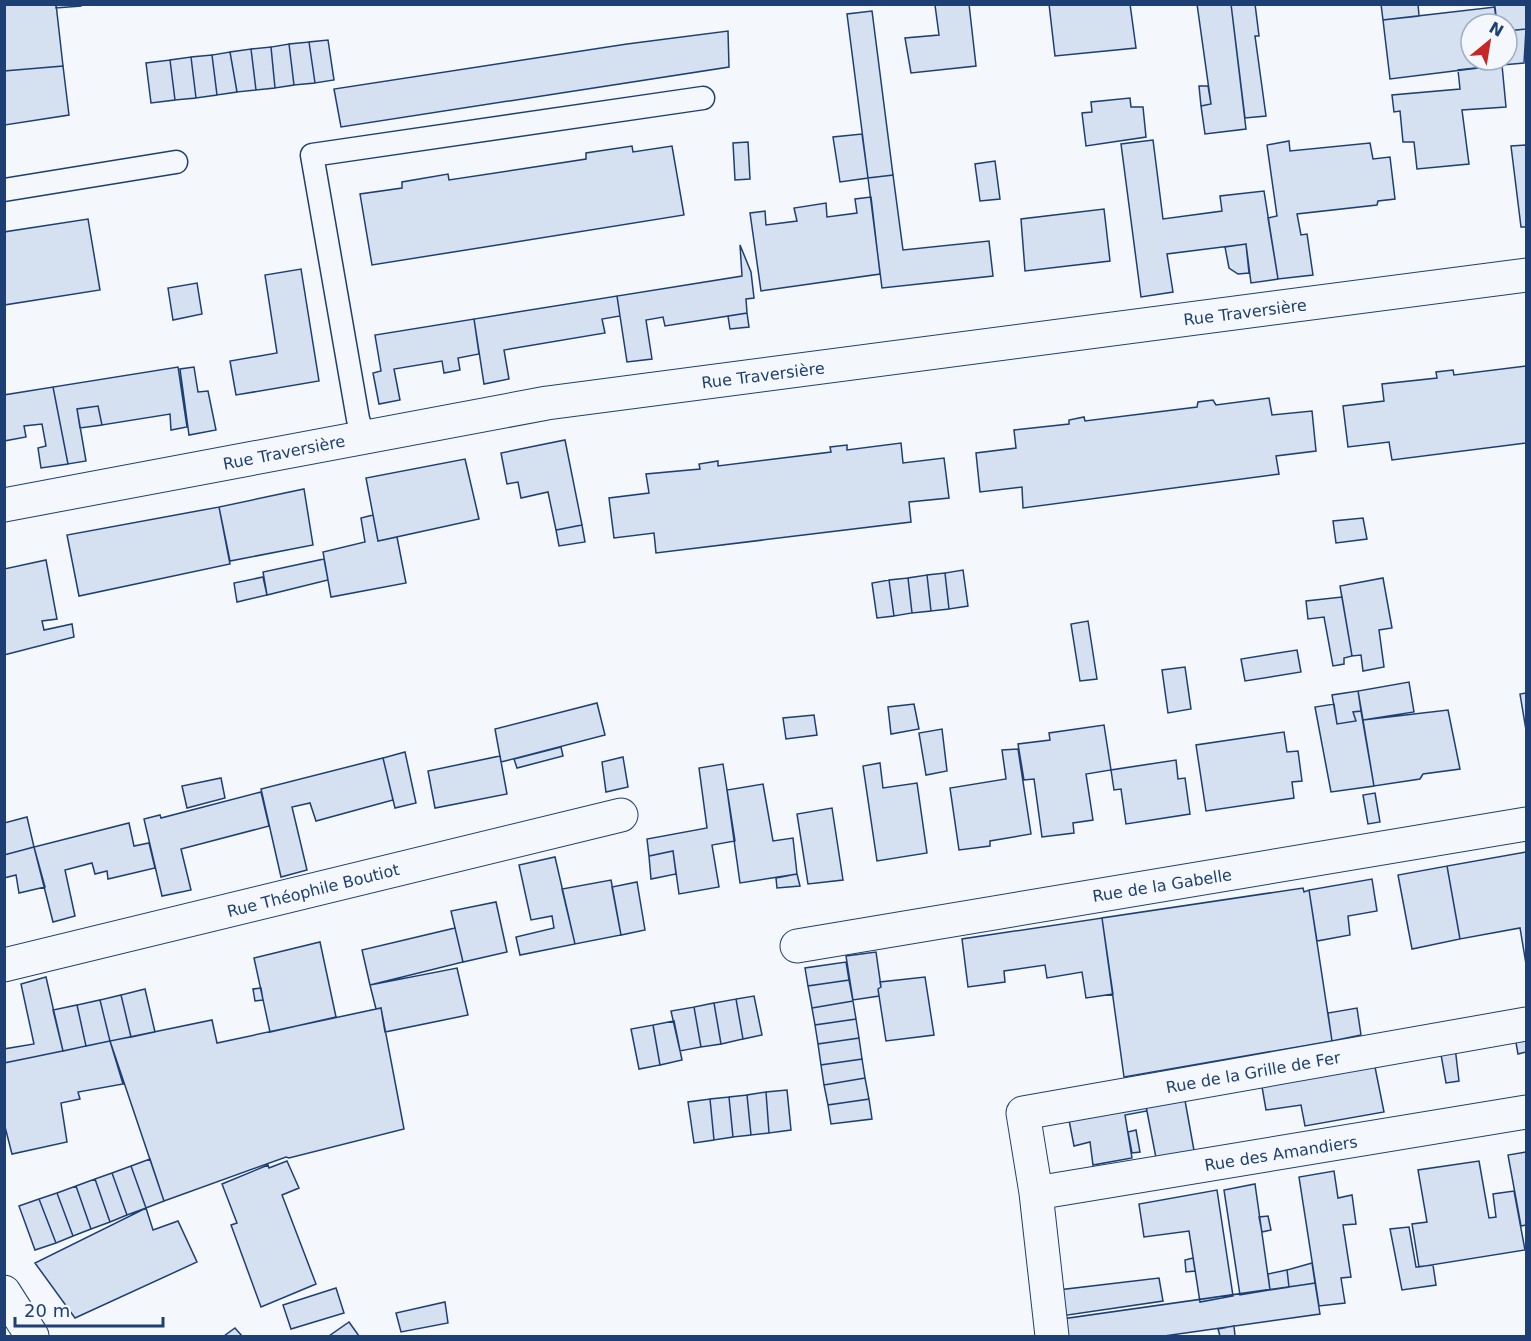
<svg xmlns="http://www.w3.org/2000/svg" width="1531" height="1341" font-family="'DejaVu Sans',sans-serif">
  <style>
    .building { fill: #d5e0f0; stroke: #1d3f73; stroke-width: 1.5 }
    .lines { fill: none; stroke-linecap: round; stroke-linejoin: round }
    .service-casing { stroke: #1d3f73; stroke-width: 25 }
    .minor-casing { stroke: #1d3f73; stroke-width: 35 }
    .secondary-casing { stroke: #1d3f73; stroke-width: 35 }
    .service { stroke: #f4f7fb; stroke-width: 22 }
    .minor { stroke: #f4f7fb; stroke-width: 33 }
    .secondary { stroke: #f4f7fb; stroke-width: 33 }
    .labels { text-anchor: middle; stroke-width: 4.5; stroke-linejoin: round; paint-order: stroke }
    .street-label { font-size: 16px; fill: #1d3f73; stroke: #f4f7fb }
  </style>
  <rect width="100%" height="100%" fill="#f4f7fb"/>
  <path class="building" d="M4 4H56L63 66 4 71Z
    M56 4H81V6L56 8Z
    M969 4 976 66 911 73 905 38 939 35 935 5Z
    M1049 4H1130L1136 48 1055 56Z
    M1197 4H1231L1246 129 1205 134 1201 106 1211 104Z
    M1231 4H1255L1259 36H1255L1266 116 1245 118Z
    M1381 4H1418L1419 16 1383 20Z
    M1494 4H1526V29L1507 31V24H1497Z
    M1495 7 1497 24H1471V60H1501L1502 65 1390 79 1383 20Z
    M872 11 893 175 868 178 847 14Z
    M1526 29 1524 63 1502 65 1501 60H1507V31Z
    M728 31 729 67 341 127 334 89 627 44Z
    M328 40 334 80 315 83 309 42Z
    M309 42 315 83 294 85 289 44Z
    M289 44 294 85 275 88 271 47Z
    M271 47 275 88 256 90 251 49Z
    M251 49 256 90 237 92 230 52Z
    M230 52 237 92 217 95 212 55Z
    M212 55 217 95 196 98 191 57Z
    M191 57 196 98 175 100 170 60Z
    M170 60 175 100 151 103 146 63Z
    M1502 65 1506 107 1462 110 1469 164 1417 169 1414 142H1403L1400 111 1394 112 1392 95 1460 89 1458 70Z
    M63 66 69 115 5 125 4 71Z
    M1199 86H1208L1211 104 1201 106Z
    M1130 98 1131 107H1143L1146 137 1086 146 1082 113 1092 112 1091 102Z
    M862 134 868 178 840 182 833 137Z
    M1153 140 1163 219 1222 211 1220 196 1264 191 1278 279 1251 283 1246 244 1167 254 1173 292 1141 297 1121 144Z
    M1289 141 1290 151 1370 143 1373 159 1390 157 1395 199 1378 201 1377 205 1297 214 1301 235 1307 234 1313 275 1278 279 1268 218 1277 216 1267 145Z
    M748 142 750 179 735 180 733 143Z
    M1526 145V227H1521L1511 146Z
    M632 146 633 152 672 146 684 215 372 265 360 194 402 188V182L448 174 449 180 586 159V153Z
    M995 161 1000 199 980 201 975 164Z
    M893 175 903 250 989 241 993 276 882 288 868 178Z
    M871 197 880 274 761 291 750 213 765 211 766 225 797 221 794 208 826 203 827 217 857 213 855 199Z
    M1104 209 1110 261 1025 271 1021 219Z
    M88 219 100 290 4 305V232Z
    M1246 244 1249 273 1238 274 1229 268 1225 247Z
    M740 245 751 272 754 298 746 299 747 313 665 326 663 317 646 320 652 359 627 362 617 296 742 276Z
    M301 269 319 381 236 395 230 361 277 353 265 275Z
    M197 283 202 314 173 320 168 288Z
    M617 296 620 316 602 319 605 333 504 350 509 379 484 384 474 319Z
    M747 313 749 327 730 329 728 316Z
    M474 319 479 354 458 358 460 370 444 373 442 361 394 369 400 400 379 404 373 373 381 371 375 335Z
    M1526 366V443L1392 460 1389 442 1348 447 1343 406 1384 401 1382 384 1437 378 1436 372 1453 370 1454 375Z
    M178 367 187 427 171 430 170 414 102 425 98 406 77 409 86 461 68 464 53 387Z
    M194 367 198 392 208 391 216 430 189 435 180 369Z
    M53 387 68 464 41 468 38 448 46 446 42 424 24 426 26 437 4 441V395Z
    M1269 398 1272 415 1312 411 1316 451 1276 456 1279 474 1023 508 1022 487 980 492 976 453 1016 448 1014 430 1069 424V420L1084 417 1085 421 1197 407 1198 402 1213 400 1216 405Z
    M98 406 102 425 80 428 77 409Z
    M565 440 582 525 556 530 548 492 521 498 518 482 507 484 501 453Z
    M901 443 903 463 944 458 949 498 909 502 911 522 656 553 654 533 614 538 609 498 649 493 646 474 700 469 699 464 718 461V466L831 452 830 447 847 445V450Z
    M465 459 479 519 378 541 366 478Z
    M304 489 313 545 230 561 219 507Z
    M219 507 230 564 79 596 67 535Z
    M373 515 378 541 397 537 406 583 331 597 323 552 365 542 361 518Z
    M1363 518 1367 539 1336 543 1333 521Z
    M582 525 585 542 559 546 556 530Z
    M324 559 328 580 267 595 263 572Z
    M46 560 57 619 42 621 44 630 72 624 74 637 4 655V569Z
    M963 570 968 606 949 609 945 573Z
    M945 573 949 609 931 611 927 575Z
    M927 575 931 611 912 613 908 578Z
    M263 577 267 595 237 602 234 583Z
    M908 578 912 613 894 616 889 580Z
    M1383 578 1392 628 1379 630 1384 667 1363 671 1361 655 1352 656 1340 586Z
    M889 580 894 616 877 618 872 583Z
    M1342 597 1352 656 1344 658V664L1333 666 1324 617 1308 619 1306 601Z
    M1088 621 1097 679 1080 681 1071 624Z
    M1297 650 1301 672 1245 681 1241 659Z
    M1185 667 1191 709 1168 713 1162 670Z
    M1409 682 1414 712 1363 720 1358 691Z
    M1358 691 1361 711 1353 712 1356 721 1337 724 1332 695Z
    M1526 693V730L1520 694Z
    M597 703 605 735 501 762 495 729Z
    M914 704 919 729 891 734 888 707Z
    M1334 704 1337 724 1356 721 1353 712 1361 711 1374 786 1331 792 1315 707Z
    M1448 710 1460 769 1423 774 1420 779 1374 786 1363 720Z
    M814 715 817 735 786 739 783 718Z
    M1104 725 1111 770 1086 774 1093 820 1073 823 1074 833 1042 837 1034 779 1024 780 1018 744 1050 740 1049 733Z
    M942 729 947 771 926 775 919 733Z
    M1284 732 1287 752 1298 751 1302 781 1292 782 1294 798 1206 811 1196 745Z
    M561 747 563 756 517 768 514 759Z
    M1018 749 1031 834 990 841V846L959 850 950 788 1006 779 1002 750Z
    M405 752 416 803 395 808 383 758Z
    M500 756 507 794 435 808 428 771Z
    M623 757 628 787 606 792 602 762Z
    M383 758 393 800 316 821 310 803 292 807 307 870 281 877 261 789Z
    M1176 760 1178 779 1185 778 1190 814 1126 824 1121 789 1114 790 1111 770Z
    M880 763 883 788 917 783 927 853 877 861 863 766Z
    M723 764 735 841 712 845 719 887 679 894 673 851 649 856 647 839 707 828 699 768Z
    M221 778 225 798 187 808 182 786Z
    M763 784 773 841 793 838 797 874 740 883 727 790Z
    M261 792 269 826 181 849 191 890 162 896 144 819 160 815 161 818Z
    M1375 793 1380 822 1368 824 1363 795Z
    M832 808 843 880 808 884 797 814Z
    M27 817 34 847 4 855V823Z
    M129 823 134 846 149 843 155 868 108 879 107 871 95 874 92 863 65 870 75 916 53 922 34 847Z
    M34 847 45 887 19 893 16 875 4 878V855Z
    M673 851 676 874 651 879 649 856Z
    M1526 852V964L1520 928 1460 939 1447 866Z
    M555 857 575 944 520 955 516 937 554 928 552 916 531 920 519 865Z
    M1447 866 1460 939 1412 949 1398 875Z
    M797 874 800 886 777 888 776 878Z
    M1372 879 1377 911 1348 916 1350 935 1317 941 1309 890Z
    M611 880 621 935 575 944 562 889Z
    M637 882 645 930 621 935 612 887Z
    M1303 888 1304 892 1309 890 1332 1041 1124 1077 1102 918Z
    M496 902 507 952 463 962 451 911Z
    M1102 918 1113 994 1086 998 1082 972 1047 978 1045 965 1004 971 1005 982 968 987 962 939Z
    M455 928 463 962 370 985 362 950Z
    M320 942 336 1017 270 1032 254 958Z
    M876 952 881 987 878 989 879 996 853 1000 846 956Z
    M846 962 849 980 808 986 805 968Z
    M457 968 468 1015 385 1032 381 1008 376 1009 370 985Z
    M46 977 63 1051 4 1063V1049L34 1044 21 984Z
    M925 977 934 1035 886 1041 878 989 881 987 880 982Z
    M849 980 853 1001 812 1008 808 986Z
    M261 988 263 1000 255 1001 253 989Z
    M145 989 155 1032 131 1037 121 995Z
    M121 995 131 1037 110 1041 100 1000Z
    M754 996 762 1035 743 1039 736 999Z
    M736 999 743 1039 721 1044 714 1003Z
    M100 1000 110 1041 86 1046 77 1005Z
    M853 1001 856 1019 815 1025 812 1008Z
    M714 1003 721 1044 701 1047 694 1007Z
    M77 1005 86 1046 63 1051 53 1010Z
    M694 1007 701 1047 680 1051 671 1011Z
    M381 1008 404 1129 289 1158 286 1157 164 1201 110 1041 212 1020 217 1043Z
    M1357 1008 1361 1035 1332 1041 1328 1013Z
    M856 1019 859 1038 818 1044 815 1025Z
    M674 1021 682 1060 660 1065 653 1025Z
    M653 1025 660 1065 639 1069 631 1029Z
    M1526 1035V1052L1518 1054 1515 1037Z
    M859 1038 862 1059 821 1065 818 1044Z
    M110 1041 123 1084 78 1092 80 1099 61 1103 67 1142 12 1154 4 1123V1063Z
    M1455 1047 1459 1081 1446 1083 1440 1049Z
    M862 1059 865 1078 824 1085 821 1065Z
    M1374 1062 1384 1112 1305 1126 1301 1105 1266 1110 1261 1081Z
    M865 1078 869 1099 828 1105 824 1085Z
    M787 1090 791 1130 769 1133 766 1092Z
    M766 1092 769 1133 751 1135 747 1095Z
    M747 1095 751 1135 733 1137 729 1097Z
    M1184 1095 1195 1156 1157 1163 1145 1101Z
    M729 1097 733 1137 714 1140 710 1099Z
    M710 1099 714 1140 694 1143 688 1102Z
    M869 1099 872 1119 831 1124 828 1105Z
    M1145 1101 1147 1111 1125 1115 1132 1158 1093 1165 1090 1142 1074 1146 1068 1115Z
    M1136 1130 1140 1152 1132 1153 1128 1132Z
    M1526 1152V1225L1521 1226 1508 1155Z
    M150 1159 164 1201 146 1208 131 1166Z
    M287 1161 299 1188 282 1195 316 1284 261 1307 231 1225 237 1223 222 1184 268 1165 269 1168Z
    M1479 1161 1489 1218 1496 1217 1493 1194 1514 1191 1525 1250 1419 1267 1412 1224 1427 1222 1418 1170Z
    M131 1166 146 1208 127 1215 112 1173Z
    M1334 1171 1338 1198 1352 1195 1356 1224 1343 1225 1351 1277 1341 1278 1345 1303 1319 1306 1299 1177Z
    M112 1173 127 1215 110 1222 95 1179Z
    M95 1179 110 1222 91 1229 76 1186Z
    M1255 1184 1270 1290 1240 1295 1224 1190Z
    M76 1186 91 1229 73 1236 57 1193Z
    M1217 1190 1233 1296 1200 1302 1189 1231 1144 1237 1139 1204Z
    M57 1193 73 1236 56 1243 39 1199Z
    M39 1199 56 1243 35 1250 19 1206Z
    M146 1208 153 1230 178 1221 197 1262 75 1318 35 1263Z
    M1268 1216 1271 1230 1262 1232 1259 1217Z
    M1409 1227 1416 1267 1433 1265 1436 1285 1402 1290 1390 1229Z
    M1193 1258 1195 1271 1186 1272 1185 1260Z
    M1312 1263 1315 1283 1289 1287 1287 1270Z
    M1287 1270 1289 1287 1270 1290 1268 1274Z
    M1159 1278 1163 1301 1061 1316 1058 1290Z
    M1315 1283 1320 1314 1164 1336H1058L1055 1320Z
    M336 1288 344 1313 291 1329 283 1305Z
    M445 1302 448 1323 401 1332 396 1313Z
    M349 1322 359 1336H329Z
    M1234 1326 1235 1336H1220L1218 1329Z
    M235 1328 242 1336H224Z"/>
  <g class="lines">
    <g class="service-casing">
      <path id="service" d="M4 190 176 162
        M364 437 358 419 312 155 703 98"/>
    </g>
    <g class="minor-casing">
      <path id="minor" d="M4 505 547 403 1526 275
        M797 946 1526 824
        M4 965 621 815
        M1526 1024 1023 1113 1036 1193 1526 1112
        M1036 1193 1052 1336"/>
    </g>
    <g class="secondary-casing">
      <path id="secondary" d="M4 1292 32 1336"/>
    </g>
    <use href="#service" class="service"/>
    <use href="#minor" class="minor"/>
    <use href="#secondary" class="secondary"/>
  </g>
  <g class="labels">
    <g class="street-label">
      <text transform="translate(1245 312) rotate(-7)" y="6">Rue Traversière</text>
      <text transform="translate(763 375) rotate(-7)" y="6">Rue Traversière</text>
      <text transform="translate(284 452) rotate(-11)" y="6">Rue Traversière</text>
      <text transform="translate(1162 885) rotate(-9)" y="6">Rue de la Gabelle</text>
      <text transform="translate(313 890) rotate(-14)" y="6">Rue Théophile Boutiot</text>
      <text transform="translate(1253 1072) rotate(-10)" y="6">Rue de la Grille de Fer</text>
      <text transform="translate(1281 1153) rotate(-9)" y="6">Rue des Amandiers</text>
    </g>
  </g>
  <rect width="1531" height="1341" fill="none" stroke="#1d3f73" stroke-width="12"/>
  <g transform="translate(1489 42) rotate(30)"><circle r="28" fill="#f4f7fb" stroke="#9eadc5" stroke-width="1.5"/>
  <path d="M0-4.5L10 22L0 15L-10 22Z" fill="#c62828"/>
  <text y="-9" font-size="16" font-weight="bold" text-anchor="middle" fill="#1d3f73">N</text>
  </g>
  <path d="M15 1317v9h148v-9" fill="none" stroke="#1d3f73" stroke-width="3"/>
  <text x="24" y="1317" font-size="18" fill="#1d3f73" stroke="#f4f7fb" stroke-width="4.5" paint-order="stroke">20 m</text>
</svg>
